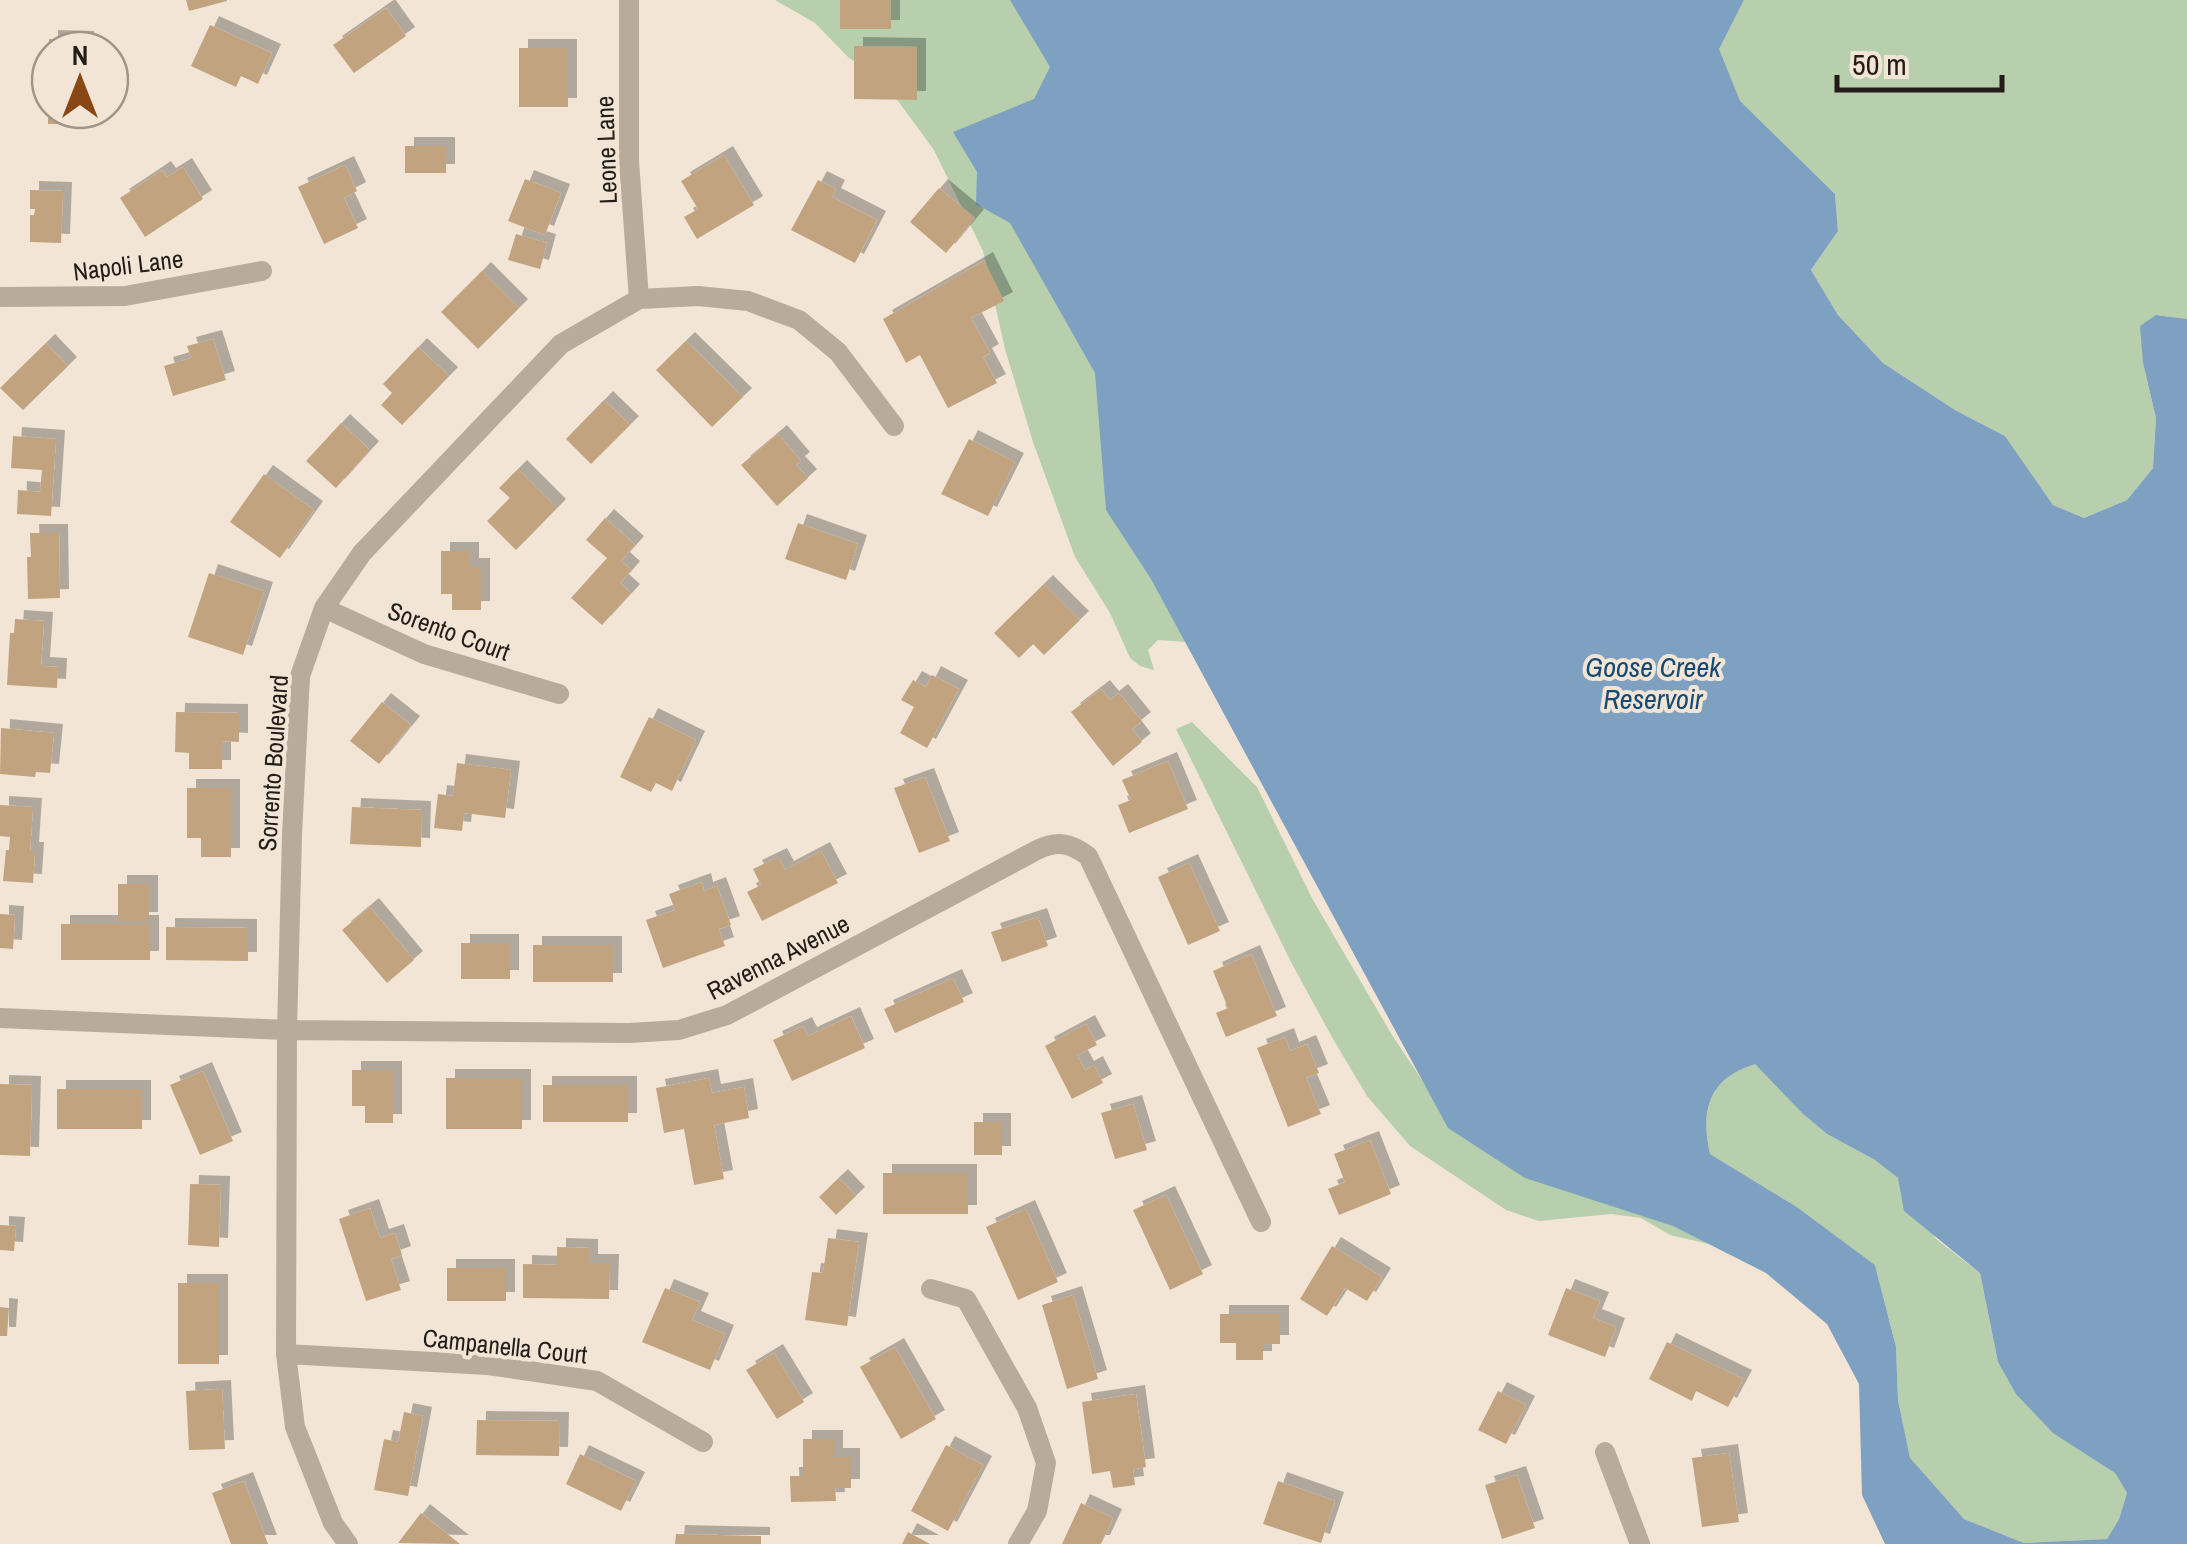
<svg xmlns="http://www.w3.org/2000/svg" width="2187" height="1544" font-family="'Archivo Narrow',sans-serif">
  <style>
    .green { fill: #b7cfad }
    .water { fill: #7fa1c1; fill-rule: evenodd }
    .building { fill: #c2a380; filter: url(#shadow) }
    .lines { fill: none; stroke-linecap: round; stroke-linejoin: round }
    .minor { stroke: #b8ab9b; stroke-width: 20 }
    .labels { text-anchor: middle; stroke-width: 8; stroke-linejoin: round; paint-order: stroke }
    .street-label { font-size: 25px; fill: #221d18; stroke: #f2e5d6 }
    .water-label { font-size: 28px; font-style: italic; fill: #154a75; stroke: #f2e5d6 }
  </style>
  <defs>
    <filter id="shadow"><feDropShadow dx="9" dy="-9" stdDeviation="0" flood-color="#0004"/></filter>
  </defs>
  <rect width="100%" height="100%" fill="#f2e5d6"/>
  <path class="green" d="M775 0H1090L1186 642 1158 640 1148 650 1154 670 1140 666 1130 658 1110 613 1075 557 1033 442 1005 349 983 251 934 150 876 71 850 59 815 23Z
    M1744 0H2187V319L2156 315 2143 363 2156 418 2153 468 2127 500 2084 518 2053 505 2005 436 1955 410 1883 363 1838 315 1811 270 1838 231 1835 194 1739 101 1718 48Z
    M1192 722 1257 787 1313 900 1392 1035 1454 1128 1756 1255 1670 1235 1641 1218 1611 1214 1539 1221 1506 1210 1410 1146 1367 1096 1333 1039 1291 962 1176 729Z
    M1755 1063 1803 1114 1827 1134 1875 1160 1898 1178 1936 1239 1980 1273 1998 1362 2093 1457 2115 1473 2127 1493 2119 1519 2107 1539 2024 1543 1964 1519 1910 1459 1898 1400 1896 1347 1875 1265 1797 1207 1710 1154C1700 1108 1709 1081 1755 1063Z"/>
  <path class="water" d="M1010 0H1744L1719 49 1740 101 1835 194 1838 231 1811 270 1838 315 1883 363 1955 410 2005 436 2053 505 2084 518 2127 500 2153 468 2156 418 2143 363 2140 326 2156 315 2187 319V1544H1885L1862 1495 1859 1384 1827 1324 1766 1273 1673 1226 1525 1178 1448 1128 1151 579 1106 510 1095 373 1010 223 976 204 977 172 953 132 1034 99 1050 67ZM1755 1064 1803 1114 1827 1134 1875 1160 1898 1178 1904 1211 1980 1273 1998 1362 2016 1394 2053 1433 2115 1473 2127 1493 2119 1519 2107 1539 2024 1543 1964 1519 1910 1458 1898 1400 1896 1347 1875 1265 1797 1207 1710 1154C1700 1109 1709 1079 1755 1064Z"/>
  <path class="building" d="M186 0H227V1L189 11Z
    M840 0H891V29H840Z
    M386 8 406 36 354 73 333 45Z
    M210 25 272 53 258 84 241 76 236 87 191 66Z
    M49 39 85 40V50H49Z
    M854 46 917 47V100L854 99Z
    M519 48H568V107H519Z
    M42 80H50V104H42Z
    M48 110H84V124H48Z
    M405 146H446V173H405Z
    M724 155 754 205 697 239 684 217 698 209 681 181Z
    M345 165 357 191 344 198 358 228 324 244 298 187Z
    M183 167 203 199 145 237 120 198 162 170 167 177Z
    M525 179 561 193 545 235 508 221Z
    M818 180 836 189 832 197 877 220 855 263 791 230Z
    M939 188 975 218 946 253 910 222Z
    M30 190 63 191 61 243 30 242V215H34L35 209H30Z
    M516 234 547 243 540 269 508 260Z
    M984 261 1004 301 971 318 990 353 983 357 997 383 948 408 920 355 906 363 883 319Z
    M482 271 519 308 478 349 441 312Z
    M213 339 226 380 173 396 164 366 191 358 187 346Z
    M686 341 743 397 712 427 656 370Z
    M46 343 68 366 23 410 0 388Z
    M418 347 449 376 402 425 381 405 392 393 383 384Z
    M604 400 630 425 591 464 566 439Z
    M341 423 370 450 336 488 306 461Z
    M778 434 801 461 796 465 808 478 777 506 741 465Z
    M13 436 56 439 51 516 17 514 18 490 40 492 42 470 11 468Z
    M969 439 1015 462 988 516 941 494Z
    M518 469 557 508 516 550 487 521 510 498 499 488Z
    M264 474 314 510 280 558 230 522Z
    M605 518 635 545 621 561 631 570 620 583 631 593 602 625 571 598 607 558 586 540Z
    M798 523 858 544 846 580 785 559Z
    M30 533H59L60 598 28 599 27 557H31Z
    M441 551H470V567H481V610H452V594H441Z
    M209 573 264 591 243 655 188 637Z
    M1044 584 1080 620 1044 655 1033 644 1019 658 994 633Z
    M15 619 44 621 41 666 58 667 57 688 7 685 10 633H14Z
    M932 675 959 689 927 748 900 733 914 707 901 700 913 680 926 687Z
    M1101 689 1110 700 1119 693 1142 721 1132 729 1142 742 1113 766 1071 712Z
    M382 702 411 725 379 764 350 741Z
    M176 712 239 713V742L222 741V769H189V753L175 752Z
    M649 717 696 740 672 791 656 783 651 792 620 777Z
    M1 728 54 733 50 773 36 772 35 777 0 774Z
    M1168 761 1188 809 1129 833 1118 805 1131 800 1122 780Z
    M457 763 511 770 505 818 464 813 462 831 434 828 438 794 453 796Z
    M925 777 950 841 919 853 894 788Z
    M187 788H231V857H201V838H187Z
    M0 805 33 807 30 851H35L33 883 3 881 6 850H9L10 837 0 836Z
    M352 807 422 810 421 847 350 844Z
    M821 851 838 883 762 921 747 892 761 885 753 869 778 857 785 870Z
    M1189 863 1220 931 1188 945 1158 877Z
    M702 882 704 891 717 886 731 925 719 929 725 946 663 968 646 920 675 910 669 894Z
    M118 884H149V921H118Z
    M370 907 414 960 387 983 342 930Z
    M0 914 15 915 13 949 0 948Z
    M1038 917 1048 946 1002 962 991 932Z
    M61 924H150V960H61Z
    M166 927 248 928V961L166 960Z
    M461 943H510V979H461Z
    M533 945H613V982H533Z
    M1251 954 1277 1016 1226 1037 1216 1013 1228 1008 1213 971Z
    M953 978 964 1002 895 1033 884 1009Z
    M851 1016 865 1048 792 1081 773 1040 803 1026 808 1036Z
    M1086 1024 1097 1045 1077 1055 1085 1070 1094 1065 1103 1083 1072 1099 1045 1046Z
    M1285 1037 1290 1051 1307 1044 1319 1073 1306 1078 1321 1114 1288 1127 1257 1048Z
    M352 1070H393V1123H365V1106H352Z
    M203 1071 233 1141 200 1155 170 1085Z
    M446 1078H522V1129H446Z
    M709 1078 712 1093 744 1087 749 1118 714 1125 724 1179 694 1185 684 1129 664 1133 656 1088Z
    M0 1084 32 1085 30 1156 0 1155Z
    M543 1085H628V1122H543Z
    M57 1089H142V1129H57Z
    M1133 1104 1147 1150 1115 1159 1101 1113Z
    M974 1122H1002V1155H974Z
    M1370 1140 1391 1194 1339 1215 1328 1189 1345 1182 1334 1154Z
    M883 1173H968V1214H883Z
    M839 1178 856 1196 836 1215 819 1197Z
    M190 1184 221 1185 219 1247 188 1245Z
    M1166 1195 1203 1274 1170 1290 1133 1210Z
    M370 1208 380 1238 395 1233 402 1255 391 1259 401 1290 366 1301 339 1219Z
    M1026 1209 1058 1282 1018 1300 986 1227Z
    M0 1225 16 1226 14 1251 0 1250Z
    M828 1238 859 1242 847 1326 805 1320 812 1272 823 1273Z
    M1332 1246 1382 1277 1367 1301 1345 1288 1327 1316 1300 1299Z
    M557 1247 589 1248V1263H610L609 1299 523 1298V1264L557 1265Z
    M447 1268H506V1301H447Z
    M178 1283H219V1364H178Z
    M665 1288 700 1302 692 1320 725 1334 710 1370 642 1342Z
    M1566 1288 1600 1301 1593 1318 1616 1327 1605 1357 1548 1335Z
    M1073 1295 1098 1379 1067 1389 1042 1305Z
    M0 1307 9 1308 7 1336H0Z
    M1220 1314H1280V1344H1263V1360H1236V1343H1220Z
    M1667 1342 1743 1379 1728 1407 1696 1391 1692 1401 1649 1379Z
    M895 1347 936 1419 901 1439 860 1367Z
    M774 1353 804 1402 777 1419 746 1370Z
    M222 1389 225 1449 189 1450 186 1391Z
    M1498 1391 1526 1405 1506 1444 1478 1430Z
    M1136 1394 1146 1467 1133 1469 1135 1485 1113 1488 1110 1471 1092 1474 1082 1402Z
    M404 1412 423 1416 408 1496 374 1490 384 1439 398 1442Z
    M477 1420 560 1421 559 1456 476 1455Z
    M803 1439H834V1457H851V1488H835L836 1501 791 1502 790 1476H803Z
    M946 1445 983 1465 948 1531 911 1511Z
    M1729 1453 1739 1522 1702 1527 1692 1458Z
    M580 1454 636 1481 621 1511 566 1484Z
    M1517 1475 1535 1528 1502 1539 1485 1485Z
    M244 1481 268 1544H231L212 1493Z
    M1278 1481 1335 1501 1321 1543 1263 1524Z
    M1081 1503 1113 1518 1101 1544H1062Z
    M421 1513 460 1544 398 1543Z
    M908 1532 930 1544H902Z
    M676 1534 761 1536V1544H675Z"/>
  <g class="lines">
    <path class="minor" d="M629 0V161L639 299
      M0 297 125 296 262 271
      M324 608 424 654 559 694
      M0 1018 287 1030 629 1033 679 1030 727 1015 1037 850C1058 840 1070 843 1088 856L1261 1222
      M931 1289 966 1299 1027 1408 1046 1463 1037 1511 1018 1544
      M286 1354 488 1365 597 1381 703 1442
      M1605 1452 1640 1544
      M348 1544 333 1523 295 1427 286 1354 287 1030 292 835 300 676 324 608 362 553 561 344 639 299 698 296 748 301 799 320 838 352 894 426"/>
  </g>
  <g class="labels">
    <g class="street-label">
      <text transform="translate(606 150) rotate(-92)" y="9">Leone Lane</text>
      <text transform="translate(128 265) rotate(-7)" y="9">Napoli Lane</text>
      <text transform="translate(449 631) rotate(20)" y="9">Sorento Court</text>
      <text transform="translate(273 763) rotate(-86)" y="9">Sorrento Boulevard</text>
      <text transform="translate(778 957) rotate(-27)" y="9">Ravenna Avenue</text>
      <text transform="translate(505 1346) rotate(6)" y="9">Campanella Court</text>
    </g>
    <g class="water-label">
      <text x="1653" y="677">Goose Creek<tspan x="1653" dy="32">Reservoir</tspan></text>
    </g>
  </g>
  <g transform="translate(80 80)"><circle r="48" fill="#f2e5d6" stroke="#9f958a" stroke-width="2.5"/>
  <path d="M0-8L18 38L0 25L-18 38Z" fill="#894813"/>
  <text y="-15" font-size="28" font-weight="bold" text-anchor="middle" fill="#221d18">N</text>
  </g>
  <path d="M1837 75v15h165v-15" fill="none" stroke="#221d18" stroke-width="5"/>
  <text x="1852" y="75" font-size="30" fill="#221d18" stroke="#f2e5d6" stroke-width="8" paint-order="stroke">50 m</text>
</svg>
